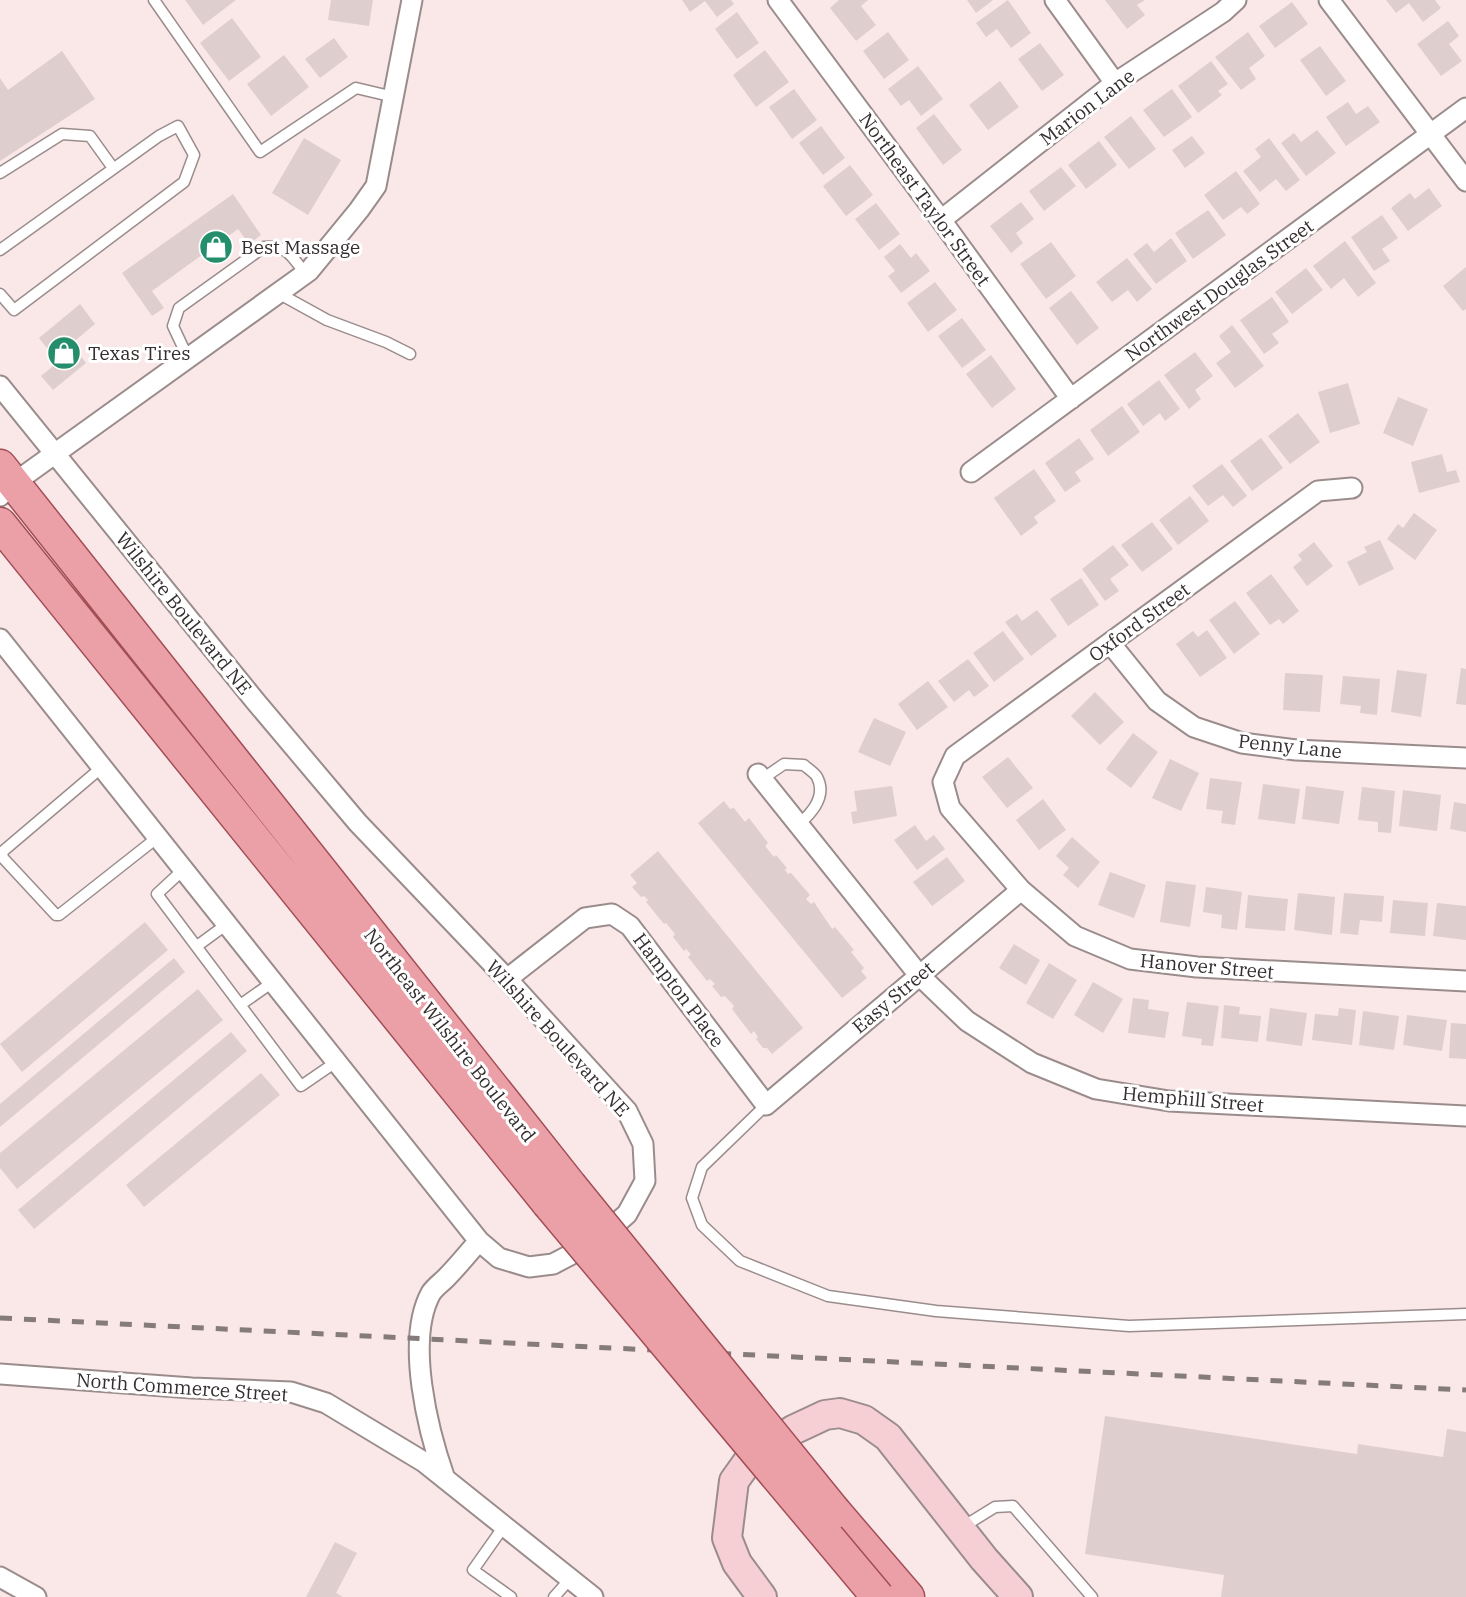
<svg xmlns="http://www.w3.org/2000/svg" width="1466" height="1597" font-family="'IBM Plex Serif',serif">
  <style>
    .building { fill: #dfcece }
    .lines { fill: none; stroke-linecap: round; stroke-linejoin: round }
    .lane-casing { stroke: #9b8c8c; stroke-width: 13 }
    .street-casing { stroke: #9b8c8c; stroke-width: 23 }
    .secondary-casing { stroke: #9b8c8c; stroke-width: 32 }
    .primary-casing { stroke: #a24e56; stroke-width: 35 }
    .lane { stroke: #fff; stroke-width: 10 }
    .street { stroke: #fff; stroke-width: 19 }
    .secondary { stroke: #f5cfd3; stroke-width: 28 }
    .primary { stroke: #eb9fa7; stroke-width: 32 }
    .rail { stroke: #867b7b; stroke-width: 5; stroke-dasharray: 12 12; stroke-linecap: butt }
    .primary-bridge-casing { stroke: #a24e56; stroke-width: 35; stroke-linecap: butt }
    .primary-bridge { stroke: #eb9fa7; stroke-width: 32 }
    .labels { text-anchor: middle; stroke-width: 6; stroke-linejoin: round; paint-order: stroke }
    .street-label { font-size: 19px; fill: #342e2e; stroke: #fff }
    .poi-label { font-size: 19px; fill: #342e2e; stroke: #fff; text-anchor: start }
  </style>
  <rect width="100%" height="100%" fill="#fae8e9"/>
  <path class="building" d="M185 0H236L203 25Z
    M331 0H373L369 26 328 20Z
    M682 0H731L734 4 717 17 705 1 690 12Z
    M839 0H868L861 6 876 25 856 41 830 8Z
    M967 0H993L976 13Z
    M1008 0 1031 33 1011 48 997 29 986 37 976 23Z
    M1105 0H1145L1137 5 1145 15 1127 29Z
    M1386 0H1435L1441 8 1423 22 1409 3 1396 13Z
    M1292 2 1308 24 1275 48 1259 26Z
    M737 12 759 43 737 59 715 29Z
    M232 18 261 57 229 81 200 43Z
    M1448 21 1459 36 1449 44 1462 61 1441 76 1417 44Z
    M888 32 909 60 884 79 863 51Z
    M1248 32 1265 56 1249 68 1256 79 1241 90 1215 57Z
    M334 38 348 57 320 78 305 59Z
    M1040 43 1064 75 1042 91 1018 59Z
    M1320 46 1346 81 1326 96 1300 60Z
    M765 50 789 82 756 107 733 75Z
    M62 51 95 99 0 161V78L8 90Z
    M284 55 309 87 271 116 247 84Z
    M1211 61 1228 84 1218 91 1222 95 1198 113 1178 86Z
    M918 66 943 99 921 116 909 100 901 106 888 89Z
    M1000 81 1019 107 988 130 969 105Z
    M794 89 817 120 792 139 769 107Z
    M1172 89 1192 117 1164 137 1143 110Z
    M1348 102 1356 114 1368 106 1380 122 1346 146 1326 117Z
    M934 114 962 150 943 165 916 128Z
    M1131 116 1156 149 1129 169 1104 137Z
    M821 126 845 158 823 175 799 143Z
    M1317 130 1336 153 1306 176 1281 143 1294 133 1301 142Z
    M1192 136 1205 153 1185 168 1172 150Z
    M304 138 341 160 308 215 272 193Z
    M1269 138 1300 180 1286 191 1276 179 1260 192 1243 171 1261 157 1255 149Z
    M1099 141 1117 165 1086 189 1068 165Z
    M850 165 873 195 846 216 823 186Z
    M1061 167 1076 186 1044 211 1029 191Z
    M1236 171 1260 204 1247 214 1241 207 1223 220 1204 195Z
    M1429 188 1442 206 1408 231 1391 208 1410 193 1415 199Z
    M233 194 261 235 249 244 238 229 152 291 164 308 152 316 122 273Z
    M1021 202 1034 219 1016 233 1023 243 1011 253 990 226Z
    M876 203 900 234 879 250 855 219Z
    M1208 210 1226 235 1193 259 1175 233Z
    M1382 215 1398 238 1382 249 1390 261 1374 271 1351 237Z
    M1171 238 1187 261 1156 284 1133 254 1147 243 1154 252Z
    M1345 241 1376 283 1358 297 1344 278 1331 289 1313 266Z
    M1051 242 1076 276 1046 299 1020 264Z
    M900 244 911 258 916 253 930 271 901 293 888 276 895 271 884 257Z
    M1127 258 1152 289 1137 302 1128 290 1112 302 1096 282Z
    M1466 267V309L1463 311 1443 286Z
    M1306 268 1323 290 1292 314 1275 292Z
    M935 282 957 310 928 332 907 303Z
    M1071 291 1099 328 1077 345 1049 308Z
    M1272 297 1289 322 1272 334 1279 343 1264 354 1240 320Z
    M80 304 95 324 71 344 86 363 53 390 41 376 58 362 39 338Z
    M962 318 986 350 962 368 938 336Z
    M1232 325 1264 366 1235 388 1216 363 1231 352 1219 336Z
    M1195 352 1213 376 1195 390 1201 399 1189 409 1164 375Z
    M991 355 1016 389 992 408 966 374Z
    M1159 380 1180 409 1165 421 1160 413 1143 426 1127 404Z
    M1348 383 1360 424 1330 433 1318 392Z
    M1398 397 1428 409 1413 446 1383 433Z
    M1122 406 1140 432 1108 456 1090 430Z
    M1298 413 1320 442 1290 464 1268 436Z
    M1079 438 1094 459 1075 472 1081 481 1065 492 1045 463Z
    M1261 438 1283 468 1252 491 1230 461Z
    M1442 454 1447 472 1456 470 1460 482 1419 493 1411 462Z
    M1222 464 1247 496 1233 507 1223 495 1208 506 1192 486Z
    M1034 469 1056 501 1034 517 1038 523 1021 536 994 498Z
    M1190 496 1209 521 1178 545 1159 520Z
    M1414 513 1437 530 1415 560 1387 539 1398 524 1403 528Z
    M1152 522 1173 549 1142 572 1121 545Z
    M1380 540 1394 569 1359 586 1347 562 1367 552 1364 547Z
    M1314 542 1333 566 1307 586 1293 567 1302 560 1298 555Z
    M1113 545 1129 565 1110 579 1119 591 1105 601 1082 569Z
    M1271 574 1299 611 1283 624 1279 619 1270 625 1246 593Z
    M1081 578 1099 605 1068 626 1050 599Z
    M1235 601 1260 634 1234 654 1209 620Z
    M1037 610 1057 636 1031 656 1005 622 1017 614 1022 621Z
    M1207 630 1227 658 1200 677 1176 644 1193 631 1198 637Z
    M1003 631 1024 659 994 682 973 653Z
    M968 659 989 686 974 697 969 690 954 702 938 681Z
    M1461 668 1466 669V705L1456 704Z
    M1397 670 1427 674 1421 717 1391 712Z
    M1285 673 1323 675 1320 712 1283 710Z
    M1343 676 1380 679 1377 715 1360 713 1361 706 1340 704Z
    M928 681 948 707 917 730 898 704Z
    M1095 692 1124 722 1100 745 1071 716Z
    M874 718 906 732 890 766 858 752Z
    M1133 733 1158 752 1131 788 1106 769Z
    M1008 757 1033 788 1007 808 982 777Z
    M1170 759 1199 773 1181 811 1152 798Z
    M1210 778 1242 782 1235 825 1221 823 1223 811 1206 809Z
    M1263 784 1300 789 1295 824 1258 819Z
    M892 786 897 816 853 824 851 812 857 811 854 791Z
    M1306 786 1344 791 1339 824 1302 819Z
    M1362 787 1395 791 1391 833 1378 832V822L1358 820Z
    M1403 790 1441 795 1437 831 1399 826Z
    M1043 799 1066 830 1039 850 1016 820Z
    M724 801 730 809 734 808 745 822 749 818 768 843 765 846 774 857 776 855 787 868 785 870 788 874 791 873 810 895 806 899 811 904 814 902 832 929 835 927 854 950 851 952 864 968 861 971 867 978 842 998 698 823Z
    M1454 802 1466 804V832L1450 829Z
    M915 825 926 841 934 835 945 849 917 870 894 840Z
    M1072 837 1100 862 1078 888 1063 875 1069 868 1056 856Z
    M658 851 803 1028 772 1054 767 1048H763L756 1039 758 1037 754 1031 751 1034 732 1009 734 1006 725 996 721 997 712 986 715 984 710 979 707 981 688 957 691 954 686 949 684 951 673 937 675 934 666 923 664 924 646 902 648 900 644 896 641 897 632 887 637 883 630 875Z
    M947 857 965 881 932 906 913 882Z
    M1110 872 1146 885 1134 918 1098 905Z
    M1166 881 1196 885 1190 927 1160 922Z
    M1206 887 1242 892 1237 930 1221 928 1222 915 1203 912Z
    M1298 893 1335 897 1332 935 1294 930Z
    M1344 893 1384 896 1382 922 1360 920 1358 935 1340 933Z
    M1248 895 1288 899 1285 931 1245 928Z
    M1393 900 1428 903 1425 936 1390 933Z
    M1437 903 1466 906V940L1433 936Z
    M145 922 168 950 22 1072 0 1044Z
    M1014 944 1040 960 1026 985 999 968Z
    M174 958 185 972 0 1127V1104Z
    M1049 963 1077 980 1053 1019 1026 1003Z
    M1093 982 1123 999 1103 1033 1074 1015Z
    M198 989 223 1020 17 1189 0 1168V1153Z
    M1133 998 1149 1000 1148 1009 1169 1012 1165 1038 1128 1033Z
    M1187 1002 1219 1006 1213 1046 1201 1045 1202 1039 1182 1036Z
    M1224 1005 1240 1007 1239 1014 1261 1016 1258 1042 1221 1038Z
    M1270 1008 1307 1013 1302 1046 1266 1041Z
    M1339 1008 1356 1010 1352 1045 1312 1040 1315 1014 1338 1016Z
    M1363 1011 1399 1016 1394 1050 1359 1045Z
    M1407 1015 1447 1020 1442 1051 1403 1045Z
    M1451 1023 1466 1024V1059L1449 1058Z
    M231 1032 247 1051 34 1229 18 1210Z
    M261 1073 280 1095 144 1207 126 1185Z
    M1105 1416 1357 1454 1358 1444 1443 1457 1447 1429 1466 1432V1597H1221L1224 1575 1085 1554Z
    M335 1542 357 1553 336 1593 343 1597H306Z"/>
  <g class="lines">
    <g class="lane-casing">
      <path id="lane" d="M154 0 260 152 356 88 394 97
        M0 173 62 134 90 136 113 168
        M0 250 159 136 178 126 194 155 184 182 14 310 0 294
        M278 293 327 320 386 342 410 354
        M188 358 173 326 179 308 264 247C288 245 291 256 305 273
        M101 768 2 852 3 858 56 915H59L158 837
        M762 779 784 764 804 765C807 768 815 773 817 777 827 796 812 813 799 824
        M184 869 157 894 301 1086 336 1062
        M197 946 227 924
        M240 1005 273 982
        M766 1105 702 1167 692 1198 702 1225 740 1261 828 1296 936 1311 1129 1326 1466 1314
        M504 1526 473 1570 511 1597
        M961 1528 995 1507 1013 1506 1092 1597
        M554 1597 570 1579"/>
    </g>
    <g class="street-casing">
      <path id="street" d="M778 0 941 220 1071 399
        M1055 0 1115 83
        M1329 0 1466 181
        M941 220 1115 83 1223 12 1236 0
        M0 386 256 702 358 823 507 979 627 1111 643 1144 645 1181 627 1214 595 1242 553 1264 529 1267 499 1258 479 1241 0 639
        M971 472 1466 108
        M1352 488 1318 491 955 756 943 782 950 808 1021 890 1075 936 1130 959 1197 967 1466 981
        M0 496 14 483 309 271 359 210 376 186 412 0
        M1110 643 1157 701 1194 727 1242 743 1296 750 1466 758
        M758 774 919 975 967 1021 1032 1063 1096 1089 1169 1101 1466 1116
        M507 979 585 918 612 914 630 926 766 1105 1021 890
        M0 1374 192 1388 291 1392 326 1403 424 1462 593 1597
        M445 1479C428 1431 405 1340 431 1293 435 1287 441 1283 446 1278 458 1266 468 1253 479 1241
        M0 1577 36 1597"/>
    </g>
    <g class="secondary-casing">
      <path id="secondary" d="M762 1597 737 1563 727 1538 734 1481 749 1460 793 1430 825 1415 840 1413 864 1420 888 1437 984 1559 1018 1597"/>
    </g>
    <g class="primary-casing">
      <path id="primary" d="M0 466 570 1185
        M0 524 548 1203
        M835 1512 908 1597"/>
    </g>
    <use href="#lane" class="lane"/>
    <use href="#street" class="street"/>
    <use href="#secondary" class="secondary"/>
    <use href="#primary" class="primary"/>
    <path class="rail" d="M0 1318 1466 1390"/>
    <g class="primary-bridge-casing">
      <path id="primary-bridge" d="M570 1185 835 1512
        M548 1203 878 1597"/>
    </g>
    <use href="#primary-bridge" class="primary-bridge"/>
  </g>
  <defs>
    <g id="shop-disc" transform="scale(1.75)"><circle r="9.5" fill="#248e6c" stroke="#fff"/><path d="M-5-2.5h2.3a2.7 3.5 0 0 1 5.4 0H5L5.5 6h-11ZM-1.5-2.5h3a1.5 2.3 0 0 0-3 0Z" fill="#fff"/></g>
  </defs>
  <g fill-rule="evenodd">
    <use href="#shop-disc" x="216" y="247"/>
    <use href="#shop-disc" x="64" y="353"/>
  </g>
  <g class="labels">
    <g class="street-label">
      <text transform="translate(1087 107) rotate(-37)" y="7">Marion Lane</text>
      <text transform="translate(925 199) rotate(54)" y="7">Northeast Taylor Street</text>
      <text transform="translate(1219 290) rotate(-36)" y="7">Northwest Douglas Street</text>
      <text transform="translate(184 613) rotate(51)" y="7">Wilshire Boulevard NE</text>
      <text transform="translate(1139 622) rotate(-36)" y="7">Oxford Street</text>
      <text transform="translate(1290 746) rotate(6)" y="7">Penny Lane</text>
      <text transform="translate(1207 966) rotate(5)" y="7">Hanover Street</text>
      <text transform="translate(679 990) rotate(53)" y="7">Hampton Place</text>
      <text transform="translate(893 997) rotate(-40)" y="7">Easy Street</text>
      <text transform="translate(450 1035) rotate(52)" y="7">Northeast Wilshire Boulevard</text>
      <text transform="translate(558 1038) rotate(48)" y="7">Wilshire Boulevard NE</text>
      <text transform="translate(1193 1099) rotate(5)" y="7">Hemphill Street</text>
      <text transform="translate(182 1387) rotate(4)" y="7">North Commerce Street</text>
    </g>
    <g class="poi-label">
      <text x="241" y="254">Best Massage</text>
      <text x="88" y="360">Texas Tires</text>
    </g>
  </g>
</svg>
